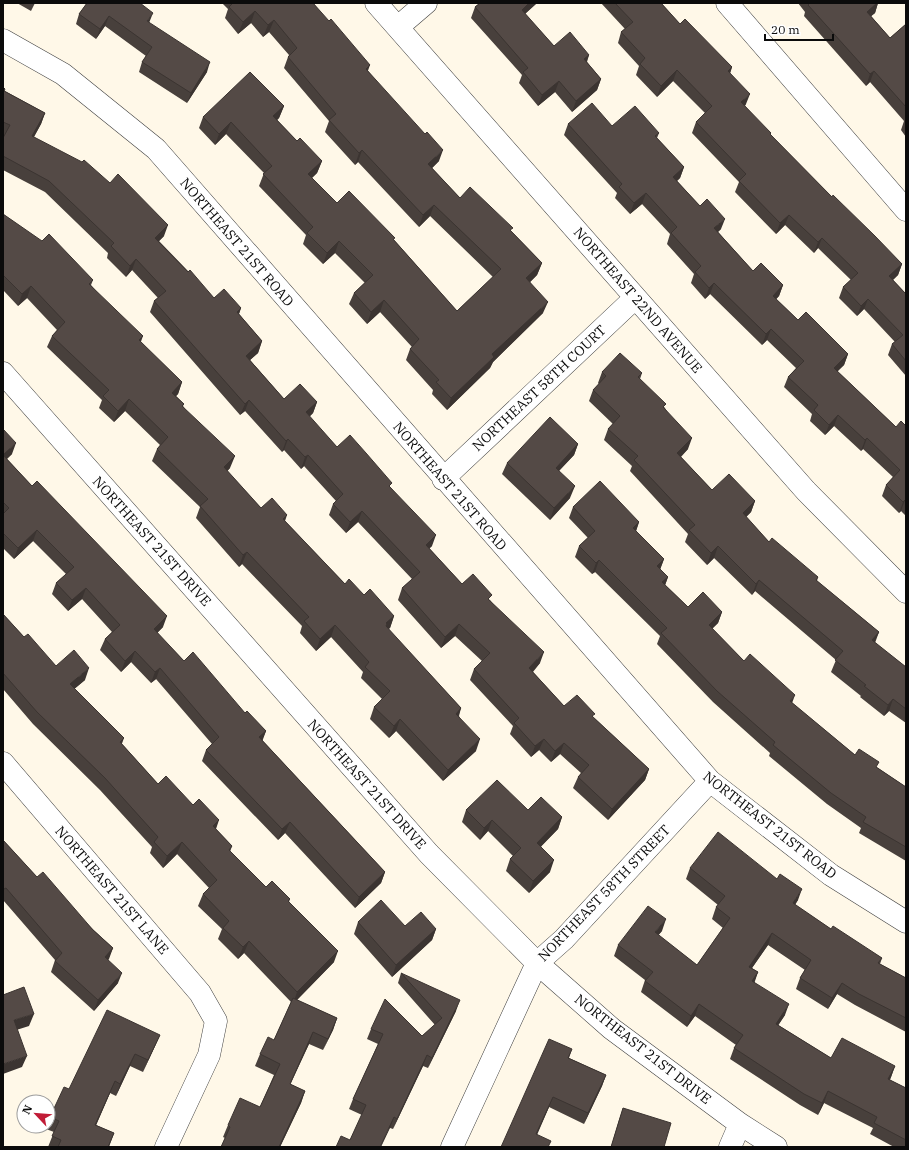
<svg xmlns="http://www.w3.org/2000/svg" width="909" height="1150" font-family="'IBM Plex Serif',serif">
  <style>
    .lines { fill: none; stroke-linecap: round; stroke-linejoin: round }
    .minor-casing { stroke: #3e3e3e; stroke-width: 23 }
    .minor { stroke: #fff; stroke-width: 22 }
    .wall { fill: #48403c }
    .shaded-wall { fill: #3b3431 }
    .building { fill: #544a46; stroke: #3b3431 }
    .labels { text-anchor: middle; stroke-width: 4; stroke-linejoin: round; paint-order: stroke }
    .street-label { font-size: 14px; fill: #0b0b0b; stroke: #fff }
  </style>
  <rect width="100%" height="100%" fill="#fff8e8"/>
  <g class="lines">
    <g class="minor-casing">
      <path id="minor" d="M376 3 806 491 906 592
        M727 3 906 210
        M398 27 426 3
        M3 40 63 74 156 149 710 781 831 875 906 922
        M3 373 429 854 537 963 612 1029 740 1124 776 1147
        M443 479 635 298
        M3 763 200 993 216 1021 209 1055 166 1147
        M452 1147 537 963 564 939 710 781
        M730 1147 740 1124"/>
    </g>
    <use href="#minor" class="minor"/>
  </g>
  <path class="wall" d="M17 3H35L31 11Z
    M87 3 149 23 207 72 187 103 139 72 142 62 146 56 105 26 96 39 76 24 79 14Z
    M222 3H313L368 71 439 161 432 168 460 198 511 231 542 263 537 275 530 282 543 313 493 362 490 368 447 410 432 394 433 390 406 360 410 349 412 347 380 312 367 324 349 304 354 293 365 283 335 253 323 264 303 244 306 235 259 186 264 173 226 134 215 145 199 128 203 117 284 106 279 118 277 120 297 141 322 161 317 173 312 178 337 203 394 240 457 311 493 277 430 216 419 227 358 162 355 165 325 132 329 121 284 68 288 57 289 55 269 32 263 37 251 23 238 34 225 18 228 9Z
    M480 3H537L525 14 554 46 589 55 587 62 601 79 597 90 572 112 555 92 538 106 519 83 522 75 471 18 475 7Z
    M601 3H661L680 24 732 67 730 74 746 104 745 106 770 135 832 197 902 264 898 275 893 280 906 294V376L888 355 892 344 895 342 864 309 857 316 839 298 843 287 851 280 818 248 814 253 785 225 776 234 735 192 739 182 692 133 696 122 705 113 673 81 657 97 636 75 639 66 618 43 621 32 625 29Z
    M798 3H878L875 13 871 16 890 38 906 24V137L901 130 904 121 870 82 866 86 804 16 805 12Z
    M3 87 5 91 45 113 41 124 34 137 164 236 159 241 214 298 241 308 239 314 262 341 258 353 250 360 284 399 317 402 313 413 309 417 337 447 391 488 432 546 429 548 462 584 490 600 540 663 533 672 564 706 594 718 649 769 645 780 608 820 573 788 578 777 581 773 560 754 551 762 539 750 531 757 510 734 513 726 470 680 474 669 482 661 455 636 441 648 398 600 402 588 412 579 358 522 346 533 329 515 333 504 336 501 304 466 301 469 284 450 282 452 245 411 240 415 150 312 154 301 158 298 132 270 126 277 107 258 108 253 45 192 3 170V138L4 136 3 135Z
    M568 124 612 126 659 133 657 138 684 167 680 178 677 181 721 229 718 232 753 271 783 285 779 296 776 299 798 320 848 354 844 365 837 371 896 427 906 426V516L901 511 899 513 882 496 886 485 893 477 863 449 861 451 834 426 825 435 810 421 812 414 784 387 788 377 796 368 767 340 762 345 710 294 705 299 691 283 694 274 667 244 670 234 642 204 630 214 615 198 617 193 564 135Z
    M3 214 93 280 91 285 141 343 182 382 178 394 176 396 184 404 183 406 230 468 227 471 261 508 285 521 345 584 364 595 394 616 390 628 388 629 461 708 459 716 476 751 443 781 396 731 389 738 370 719 374 707 382 699 361 678 363 672 331 637 316 651 300 633 302 626 242 564 239 567 196 518 200 507 152 461 157 449 160 445 125 411 114 422 99 408 102 400 47 347 52 336 57 330 27 298 18 306 3 290Z
    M602 372 642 373 640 379 665 408 688 449 681 457 712 490 755 501 751 512 746 517 769 542 818 577 817 581 879 632 875 643 906 667V723L889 711 884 716 860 697 861 696 831 672 836 660 755 591 752 595 714 558 707 565 685 542 688 534 630 471 632 466 604 440 608 429 613 424 589 401 593 390 599 384 598 383Z
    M3 429 12 454 7 459 163 627 157 633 184 661 266 731 262 740 385 872 381 883 355 908 285 833 278 840 202 761 206 750 212 744 156 679 151 683 131 662 121 672 100 650 105 639 112 632 82 599 68 611 52 594 56 583 66 574 33 541 14 559 3 548Z
    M578 444 574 455 559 471 570 498 550 520 502 474 507 463Z
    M573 507 639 522 636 531 664 559 660 569 668 577 665 585 688 607 722 612 718 623 712 629 744 661 792 703 855 755 878 768 906 787V861L859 833 861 828 827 804 769 756 770 753 713 702 657 644 660 636 595 572 592 574 575 557 579 546 588 538 569 518Z
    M3 614 24 637 56 666 85 680 74 689 122 744 158 784 216 829 232 846 230 852 266 887 290 899 289 902 334 962 297 1000 337 1018 333 1030 323 1050 309 1044 290 1084 305 1091 301 1103 280 1147H221L225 1138 223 1137 228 1125 260 1107 274 1075 255 1066 260 1054 274 1040 291 1002 244 953 238 959 218 939 222 929 198 906 203 894 209 888 177 854 163 868 150 853 152 847 100 790 33 724 3 689Z
    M466 810H528L562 817 558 829 541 846 550 872 529 893 506 871 510 859 513 856 488 831 480 840 462 822Z
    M3 840 37 877 113 948 108 959 118 983 94 1011 51 972 55 960 3 900Z
    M690 868 798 900 795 905 831 929 882 958 880 964 906 978V1032L855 1005 837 994 828 1009 796 989 800 978 805 970 768 945 752 968 758 972 754 982 785 1015 778 1025 831 1058 895 1066 890 1080 906 1088V1147H894L870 1134 873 1128 824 1103 818 1115 800 1105 730 1059 734 1048 736 1045 695 1016 687 1027 641 992 645 980 614 956 618 945 662 931 658 935 697 965 723 928 712 919 716 907 718 905 686 879Z
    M358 922 405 926 436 929 432 940 392 977 354 934Z
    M401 973 456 1011 428 1068 423 1066 393 1129 390 1128 350 1140 362 1115 349 1109 353 1099 378 1044 367 1039 371 1029 422 1036 435 1025 398 983Z
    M160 1035 155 1046 143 1072 130 1066 116 1096 110 1093 96 1125 114 1133 109 1147H48L54 1132 46 1129 47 1126H48V1123L50 1117Z
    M572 1049 569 1058 606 1075 602 1086 584 1124 549 1107 537 1135 501 1147Z
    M623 1108 664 1147H611L619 1120Z"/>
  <path class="shaded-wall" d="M529 3H537L518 20 522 10Z
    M877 3H878L875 13 863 23 867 12Z
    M255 11 251 23 238 34 243 22Z
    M153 13 149 23 147 21Z
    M109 16 105 26 96 39 100 29Z
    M274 20 269 32 263 37 268 25Z
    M589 55 585 65 584 59Z
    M210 62 207 72 187 103 191 93Z
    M370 65 366 76V69Z
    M732 67 728 78V71Z
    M677 70 673 81 657 97 661 86Z
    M874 71 870 82 866 86 870 74Z
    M601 79 597 90 572 112 576 101Z
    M559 81 555 92 538 106 542 95Z
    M750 94 746 104 737 113 741 102Z
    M284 106 279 118 269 128 273 116Z
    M45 113 41 124 28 147 32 136Z
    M231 122 226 134 215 145 219 134Z
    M362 150 358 162 355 165 359 153Z
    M443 150 439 161 424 176 428 164Z
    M322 161 317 173 304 185 308 174Z
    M684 167 680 178 669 188 673 177Z
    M646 193 642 204 630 214 634 203Z
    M434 205 430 216 419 227 423 215Z
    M789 215 785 225 776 234 780 223Z
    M725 219 721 229 710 239 714 228Z
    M168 225 164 236 151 249 155 238Z
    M822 238 818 248 814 253 818 242Z
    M339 241 335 253 323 264 327 253Z
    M136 259 132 270 126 277 130 266Z
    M542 263 537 275 522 290 526 278Z
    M902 264 898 275 885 287 889 276Z
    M714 283 710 294 705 299 709 288Z
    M783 285 779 296 769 307 773 296Z
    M31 286 27 298 18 306 22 294Z
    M868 299 864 309 857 316 861 306Z
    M384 300 380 312 367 324 371 312Z
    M548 302 543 313 493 362 490 368 447 410 451 398 492 354Z
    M241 308 237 319V312Z
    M771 329 767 340 762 345 766 334Z
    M143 336 139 347V340Z
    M262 341 258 353 242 367 246 356Z
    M848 354 844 365 830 379 834 368Z
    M182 382 178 394 168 404 172 393Z
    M129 399 125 411 114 422 118 411Z
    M249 400 245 411 240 415 245 404Z
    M317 402 313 413 302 424 306 412Z
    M838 415 834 426 825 435 829 425Z
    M692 438 688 449 673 464 677 453Z
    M867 438 863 449 861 451 865 440Z
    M288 439 284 450 282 452 286 441Z
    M16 443 12 454 3 462V455Z
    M578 444 574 455 551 479 556 468Z
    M308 455 304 466 301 469 305 457Z
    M235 456 230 468 220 479 224 467Z
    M575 486 570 498 550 520 554 508Z
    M905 500 901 511 899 513 903 502Z
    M755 501 751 512 739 524 743 513Z
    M362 511 358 522 346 533 350 522Z
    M287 515 283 527V519Z
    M639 522 635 534 633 528Z
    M37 530 33 541 14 559 18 548Z
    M436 535 432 546 422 556 426 545Z
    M718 546 714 558 707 565 711 553Z
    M247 552 242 564 239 567 243 555Z
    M664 559 660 570 657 566Z
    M599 560 595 572 592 574 596 563Z
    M668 577 664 588 662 582Z
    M759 580 755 591 752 595 756 584Z
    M86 588 82 599 68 611 72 600Z
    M722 612 718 623 704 636 709 625Z
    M167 616 163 627 150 640 154 629Z
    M394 616 390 628 384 632 386 623Z
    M459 624 455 636 441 648 445 637Z
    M335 625 331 637 316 651 320 639Z
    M879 632 874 643 872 640Z
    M135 651 131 662 121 672 125 661Z
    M544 652 540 663 525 680 529 668Z
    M89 668 85 680 66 696 70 684Z
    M160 668 156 679 151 683 155 672Z
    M795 695 791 706 790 701Z
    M893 699 889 711 884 716 888 705Z
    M461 708 457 720 456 714Z
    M400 719 396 731 389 738 394 726Z
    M266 731 262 742 259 737Z
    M124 738 120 749V742Z
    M480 739 476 751 443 781 448 770Z
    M544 739 539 750 531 757 535 746Z
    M564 743 560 754 551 762 555 751Z
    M649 769 645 780 608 820 612 809Z
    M562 817 558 829 533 855 537 843Z
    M219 820 215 832 213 826Z
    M492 820 488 831 480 840 484 828Z
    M290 822 285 833 278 840 282 829Z
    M182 842 177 854 163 868 167 856Z
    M554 860 550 872 529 893 533 881Z
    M385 872 381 883 355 908 359 897Z
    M802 889 798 900 788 914 793 903Z
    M666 919 662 931 651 944 655 932Z
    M436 929 432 940 392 977 396 965Z
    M772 933 768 945 745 978 749 967Z
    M249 941 244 953 238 959 243 947Z
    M113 948 109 959 101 967 105 957Z
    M338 951 334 962 293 1004 297 992Z
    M758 972 754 984 752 981Z
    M122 973 118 983 94 1011 98 1000Z
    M842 983 837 994 828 1009 832 998Z
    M460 1000 456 1011 428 1068 432 1058Z
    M699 1004 695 1016 687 1027 691 1016Z
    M789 1004 785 1015 772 1035 776 1024Z
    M34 1014 29 1026 10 1032 14 1020Z
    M337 1018 333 1030 323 1050 328 1039Z
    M313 1032 309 1044 285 1096 290 1084Z
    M160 1035 155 1046 143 1072 148 1060Z
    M135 1054 130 1066 116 1096 120 1084Z
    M427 1055 423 1066 393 1129 397 1119Z
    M27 1056 22 1067 3 1074V1064Z
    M895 1066 891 1077 884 1090 888 1079Z
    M606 1075 602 1086 584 1124 588 1113Z
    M115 1081 110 1093 91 1137 95 1125Z
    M305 1091 301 1103 280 1147H279Z
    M828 1091 824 1103 818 1115 822 1103Z
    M553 1097 549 1107 532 1145 536 1134Z
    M394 1117 390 1128 381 1147H380Z"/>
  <path class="building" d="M87 3H140L153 13 147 21 210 62 191 93 142 62 152 47 109 16 100 29 79 14Z
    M233 3H313L329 21 331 19 370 65 366 69 425 134 427 132 443 150 428 164 460 198 470 187 513 228 510 230 542 263 526 278 548 302 492 354 494 357 451 398 436 382 439 380 410 349 419 339 384 300 371 312 354 293 373 275 339 241 327 253 307 233 313 227 263 174 272 166 231 122 219 134 203 117 250 72 284 106 273 116 297 141 300 138 322 161 308 174 337 203 349 191 395 238 393 239 457 311 501 269 434 205 423 215 362 150 359 153 329 120 336 114 288 57 297 48 274 20 268 25 255 11 243 22 229 7Z
    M480 3H529L522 10 554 46 570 32 589 55 584 59 601 79 576 101 559 81 542 95 523 72 528 68 475 7Z
    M615 3H661L680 24 685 19 732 67 728 71 750 94 741 102 771 133 770 134 832 197 833 195 875 236 902 264 889 276 906 294V361L892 344 903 335 868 299 861 306 843 287 858 273 822 238 818 242 789 215 780 223 739 181 746 174 696 122 712 106 677 70 661 86 640 64 645 58 621 32 633 22Z
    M810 3H877L867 12 890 38 906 24V107L874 71 870 74 808 5Z
    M3 87 5 89 4 91 45 113 32 136 82 162 84 160 110 183 118 174 168 225 155 238 188 272 190 270 214 298 224 289 241 308 237 312 262 341 246 356 284 399 300 384 317 402 306 412 337 447 350 435 366 453 392 483 389 486 436 535 426 545 462 584 473 574 492 595 488 599 544 652 529 668 564 706 577 695 595 714 592 716 649 769 612 809 578 777 589 765 564 743 555 751 544 739 535 746 514 723 519 718 474 669 490 653 459 624 445 637 402 588 420 572 362 511 350 522 333 504 343 494 308 455 305 457 288 439 286 441 249 400 245 404 154 301 166 291 136 259 130 266 111 246 114 243 49 181 3 156V138L10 125 3 122Z
    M592 103 612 126 635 106 659 133 655 136 684 167 673 177 700 206 707 199 725 219 714 228 753 271 761 263 783 285 773 296 798 320 806 312 848 354 834 368 896 427 901 421 906 426V501L905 500 903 502 886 485 900 470 867 438 865 440 838 415 829 425 814 410 818 405 788 377 804 361 771 329 766 334 714 283 709 288 695 272 701 266 671 233 677 227 646 193 634 203 619 187 622 184 568 124Z
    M3 214 42 241 49 234 93 280 89 284 143 336 139 340 182 382 172 393 184 404 182 406 235 456 224 467 261 508 272 498 287 515 283 519 345 584 349 579 364 595 370 589 394 616 386 623 387 624 386 626 461 708 456 714 480 739 448 770 400 719 394 726 374 707 390 691 365 667 369 662 335 625 320 639 304 621 309 617 247 552 243 555 200 506 208 499 157 449 168 437 129 399 118 411 103 396 109 390 52 336 65 322 31 286 22 294 3 275Z
    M620 353 642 373 638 377 666 404 663 407 692 438 677 453 712 490 729 474 755 501 743 513 769 542 772 538 818 577 816 580 879 632 872 640 906 667V709L893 699 888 705 864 686 866 685 835 660 843 651 759 580 756 584 718 546 711 553 689 530 695 525 634 460 638 456 608 429 620 416 593 390 606 376 602 372Z
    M550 417 578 444 556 468 575 486 554 508 507 463Z
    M3 429 16 443 3 455 32 486 37 481 167 616 154 629 184 661 193 652 245 713 247 711 266 731 259 737 385 872 359 897 290 822 282 829 206 750 219 737 160 668 155 672 135 651 125 661 105 639 120 625 86 588 72 600 56 583 74 567 37 530 18 548 3 533V514L9 508 3 502Z
    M600 481 639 522 633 528 664 559 657 566 668 577 662 582 688 607 703 592 722 612 709 625 744 661 750 654 795 695 790 701 855 755 859 749 879 762 876 767 906 787V847L863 822 866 817 831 793 773 745 775 742 717 691 661 633 667 628 599 560 596 563 579 546 595 531 573 507Z
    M3 614 24 637 28 634 56 666 74 650 89 668 70 684 124 738 120 742 158 784 166 776 193 805 199 799 219 820 213 826 232 846 229 850 266 887 272 881 290 899 288 901 338 951 297 992 249 941 243 947 223 928 229 921 203 894 217 880 182 842 167 856 154 842 158 837 105 778 37 712 3 673Z
    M497 780 528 810 541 797 562 817 537 843 554 860 533 881 510 859 521 848 492 820 484 828 466 810Z
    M718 832 777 879 780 874 802 889 793 903 831 929 833 926 882 958 878 963 906 978V1018L859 994 842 983 832 998 800 978 811 960 772 933 749 967 758 972 752 981 789 1004 776 1024 831 1058 842 1038 895 1066 888 1079 906 1088V1140L874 1123 877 1117 828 1091 822 1103 804 1094 734 1048 743 1035 699 1004 691 1016 645 981 653 972 618 945 648 906 666 919 655 932 697 965 730 918 716 907 725 896 690 868Z
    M3 840 37 877 43 872 93 930 113 948 105 957 122 973 98 1000 55 961 62 953 6 888 4 889 3 888Z
    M381 900 405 926 421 912 436 929 396 965 358 922Z
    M401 973 460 1000 432 1058 427 1055 397 1119 394 1117 380 1147H336L341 1136 350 1140 366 1105 353 1099 383 1034 371 1029 385 999 422 1036 442 1018Z
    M24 987 34 1014 14 1020 27 1056 3 1064V995Z
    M293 998 337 1018 328 1039 313 1032 290 1084 305 1091 279 1147H221L230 1127 228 1125 240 1098 260 1107 280 1064 260 1054 268 1037 274 1040Z
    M107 1010 160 1035 148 1060 135 1054 120 1084 115 1081 95 1125 114 1133 108 1147H58L61 1140 52 1136 59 1121 50 1117 64 1087 69 1089Z
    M549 1039 572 1049 568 1058 606 1075 588 1113 553 1097 536 1134 551 1141 548 1147H501Z
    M623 1108 671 1123 664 1147H611Z"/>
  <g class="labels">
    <g class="street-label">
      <text transform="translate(237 242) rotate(49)" y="5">NORTHEAST 21ST ROAD</text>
      <text transform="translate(638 300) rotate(49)" y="5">NORTHEAST 22ND AVENUE</text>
      <text transform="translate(539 388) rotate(-43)" y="5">NORTHEAST 58TH COURT</text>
      <text transform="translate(450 486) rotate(49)" y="5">NORTHEAST 21ST ROAD</text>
      <text transform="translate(152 541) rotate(48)" y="5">NORTHEAST 21ST DRIVE</text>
      <text transform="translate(367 784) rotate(48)" y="5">NORTHEAST 21ST DRIVE</text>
      <text transform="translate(770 825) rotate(38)" y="5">NORTHEAST 21ST ROAD</text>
      <text transform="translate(112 890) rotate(49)" y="5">NORTHEAST 21ST LANE</text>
      <text transform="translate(604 893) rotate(-46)" y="5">NORTHEAST 58TH STREET</text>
      <text transform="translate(643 1049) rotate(38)" y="5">NORTHEAST 21ST DRIVE</text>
    </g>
  </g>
  <rect width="909" height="1150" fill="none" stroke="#0b0b0b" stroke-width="8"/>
  <g transform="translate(36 1114) rotate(296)"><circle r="19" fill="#ffffff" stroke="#9d9d9d"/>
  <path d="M0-3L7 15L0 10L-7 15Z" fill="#c11c37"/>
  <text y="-6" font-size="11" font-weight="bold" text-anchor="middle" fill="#0b0b0b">N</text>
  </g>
  <path d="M765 34v6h68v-6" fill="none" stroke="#0b0b0b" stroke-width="2"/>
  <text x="771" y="34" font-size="12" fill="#0b0b0b" stroke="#ffffff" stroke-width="3" paint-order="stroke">20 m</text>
</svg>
